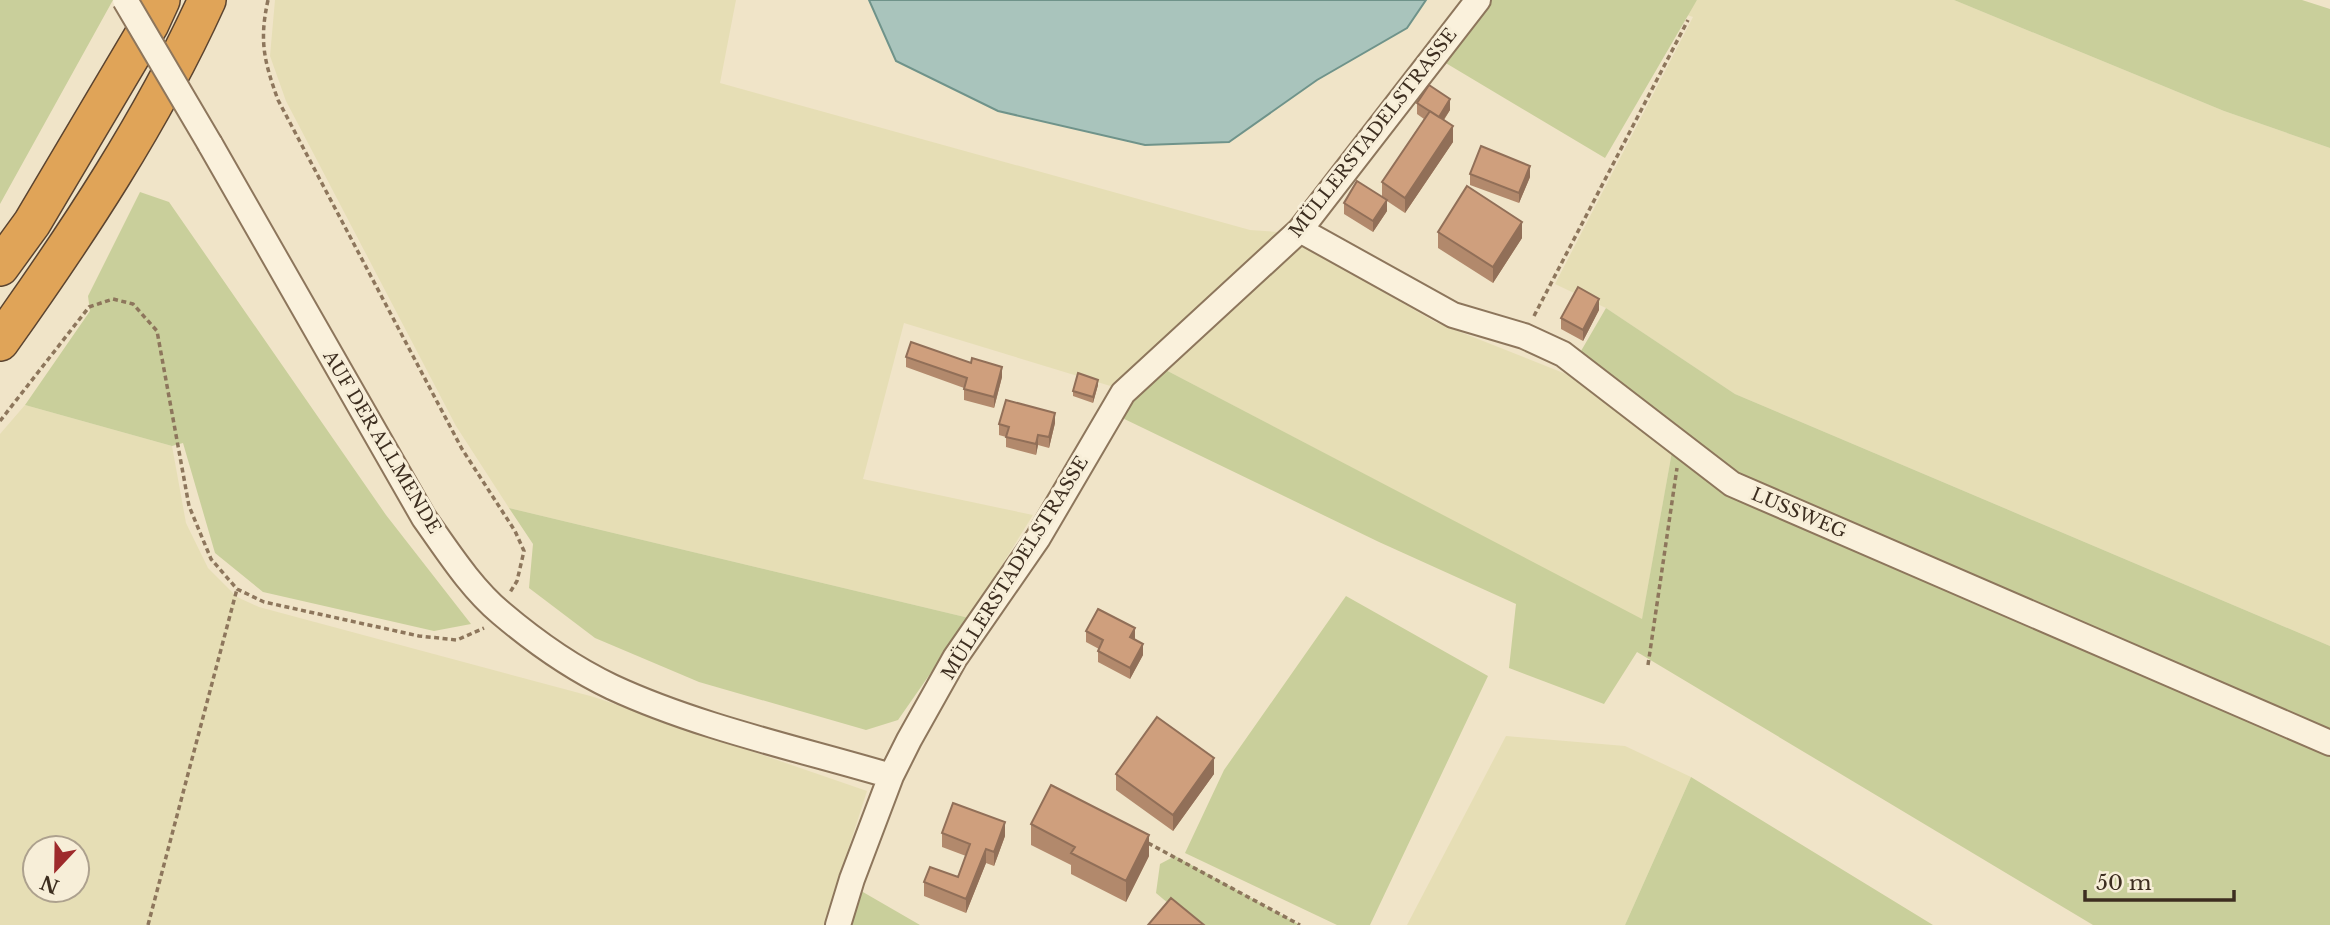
<svg xmlns="http://www.w3.org/2000/svg" width="2330" height="925" font-family="'Libre Baskerville',serif">
  <style>
    .farmland { fill: #e6deb5; fill-rule: evenodd }
    .green { fill: #c9cf9b }
    .water { fill: #a9c4bc; stroke: #6f938a; stroke-width: 2 }
    .lines { fill: none; stroke-linecap: round; stroke-linejoin: round }
    .minor-casing { stroke: #8d765c; stroke-width: 28 }
    .highway-casing { stroke: #5b4430; stroke-width: 40 }
    .path { stroke: #8d765c; stroke-width: 3.5; stroke-dasharray: 5 3.5; stroke-linecap: butt }
    .minor { stroke: #faf1dc; stroke-width: 24 }
    .highway { stroke: #e0a458; stroke-width: 37 }
    .minor-bridge-casing { stroke: #8d765c; stroke-width: 28; stroke-linecap: butt }
    .minor-bridge { stroke: #faf1dc; stroke-width: 24 }
    .wall { fill: #b2896c }
    .shaded-wall { fill: #916f58 }
    .building { fill: #cf9f7d; stroke: #916f58; stroke-width: 2 }
    .labels { text-anchor: middle; stroke-width: 6; stroke-linejoin: round; paint-order: stroke }
    .street-label { font-size: 18px; fill: #3d2e20; stroke: #f7eed8 }
  </style>
  <rect width="100%" height="100%" fill="#f0e4c8"/>
  <path class="farmland" d="M275 0H736L720 83 1250 230 1278 232 1117 388 904 323 863 479 1033 515 969 618 509 508 456 426 286 101 270 56Z
    M1697 0H1954L2224 111 2330 148V646L1735 394 1606 308 1555 284 1693 17 1687 15Z
    M1293 239 1435 322 1566 374 1673 446 1642 620 1160 367Z
    M25 405 172 446 186 523 208 568 237 597 259 607 594 697 867 791 824 925H0V434ZM35 848H77V890H35Z
    M1506 736 1625 746 1691 777 1625 925H1407Z"/>
  <path class="green" d="M0 0H113L0 204Z
    M1486 0H1697L1605 158 1439 59Z
    M1954 0H2302L2330 9V148L2224 111Z
    M140 192 169 202 386 515 471 624 434 631 263 592 215 553 183 443 172 446 25 405 90 311 88 296Z
    M1606 308 1735 394 2330 646V737L1711 461 1581 351Z
    M1160 367 1642 619 1673 446 1733 489 2330 756V925H2093L1637 652 1604 704 1509 668 1516 604 1379 542 1114 414Z
    M509 508 969 618 898 720 866 730 699 682 595 638 529 588 533 544Z
    M1346 596 1488 676 1370 925H1337L1185 853 1224 770Z
    M1691 777 1933 925H1625Z
    M1175 856 1285 917 1300 925H1194L1156 893 1160 864Z
    M856 888 920 925H846Z"/>
  <path class="water" d="M869 0H1426L1407 28 1317 80 1229 142 1145 145 998 111 896 61Z"/>
  <g class="lines">
    <g class="minor-casing">
      <path id="minor" d="M210 144 424 518C447 550 470 587 501 613 534 641 572 668 612 687 698 727 800 749 891 776
        M1300 230 1453 315 1524 336 1563 354 1732 484 2330 743
        M838 925 852 879 891 776 909 740 955 658 1038 538 1123 393 1300 230 1478 0"/>
    </g>
    <g class="highway-casing">
      <path id="highway" d="M0 267 32 223 150 24 161 0
        M0 342C77 234 152 121 207 0"/>
    </g>
    <path class="path" d="M268 0C259 41 264 61 278 100L462 449 515 531 524 551 517 581 509 594
      M1534 316 1688 20
      M0 421 89 307 113 299 133 304 157 331 189 506 211 559 237 589 264 602 419 636 457 640 484 628
      M1648 665 1677 468
      M1148 843 1300 925
      M148 925 237 589"/>
    <use href="#minor" class="minor"/>
    <use href="#highway" class="highway"/>
    <g class="minor-bridge-casing">
      <path id="minor-bridge" d="M125 0 210 144"/>
    </g>
    <use href="#minor-bridge" class="minor-bridge"/>
  </g>
  <path class="wall" d="M1417 103 1450 110 1444 120 1453 142 1405 213 1387 201V211L1373 232 1344 214V203L1382 197V182L1424 119 1417 114Z
    M1470 174 1530 177 1519 203 1470 185Z
    M1438 232 1522 238 1493 283 1438 248Z
    M1599 310 1583 341 1561 329V318Z
    M906 357 1002 377 994 408 964 400V388L906 367Z
    M1098 385 1093 403 1073 396V391Z
    M1055 423 1049 448 1038 445 1036 455 1006 447V437L999 435V424Z
    M1086 631 1135 640 1143 655 1130 679 1098 662V651L1099 649 1086 642Z
    M1116 774H1214L1173 831 1116 790Z
    M1031 824 1149 856 1126 902 1071 874V865L1031 845Z
    M942 833 1005 836 994 866 986 863 966 913 924 896V882L958 877 966 856 942 847Z"/>
  <path class="shaded-wall" d="M1450 99V110L1438 128V117Z
    M1453 126V142L1405 213V198Z
    M1530 166V177L1519 203V193Z
    M1387 200V211L1373 232V221Z
    M1522 222V238L1493 283V267Z
    M1599 299V310L1583 341V330Z
    M1002 367V377L994 408V397Z
    M1098 380V385L1093 403V397Z
    M1055 413V423L1049 448V437Z
    M1038 435V445L1036 455V444Z
    M1135 628V639L1130 648V637Z
    M1143 644V655L1130 679V668Z
    M1214 758V774L1173 831V815Z
    M1005 822V836L994 866V852Z
    M1149 835V856L1126 902V881Z
    M986 849V863L966 913V899Z"/>
  <path class="building" d="M1429 85 1450 99 1439 117 1417 103Z
    M1430 111 1453 126 1405 198 1382 182Z
    M1481 146 1530 166 1519 193 1470 174Z
    M1357 181 1387 200 1373 221 1344 203Z
    M1467 186 1522 222 1493 267 1438 232Z
    M1578 287 1599 299 1583 330 1561 318Z
    M911 342 971 363 972 358 1002 367 994 397 964 389 967 378 906 357Z
    M1078 373 1098 380 1093 397 1073 391Z
    M1006 400 1055 413 1049 437 1038 435 1036 444 1006 437 1009 427 999 424Z
    M1098 609 1135 628 1130 637 1143 644 1130 668 1098 651 1103 640 1086 631Z
    M1157 717 1214 758 1173 815 1116 774Z
    M1051 785 1149 835 1126 881 1071 853 1075 847 1031 824Z
    M953 803 1005 822 994 852 986 849 966 899 924 882 930 867 958 877 970 844 942 833Z
    M1171 898 1204 925H1148Z"/>
  <g class="labels">
    <g class="street-label">
      <text transform="translate(1373 133) rotate(-52)" y="6">MÜLLERSTADELSTRASSE</text>
      <text transform="translate(382 442) rotate(59)" y="6">AUF DER ALLMENDE</text>
      <text transform="translate(1799 513) rotate(23)" y="6">LUSSWEG</text>
      <text transform="translate(1015 568) rotate(-58)" y="6">MÜLLERSTADELSTRASSE</text>
    </g>
  </g>
  <g transform="translate(56 869) rotate(202)"><circle r="33" fill="#f7eed8" stroke="#ada18e" stroke-width="2"/>
  <path d="M0-5L12 26L0 18L-12 26Z" fill="#9e2a2b"/>
  <text y="-10" font-size="19" font-weight="bold" text-anchor="middle" fill="#3d2e20">N</text>
  </g>
  <path d="M2085 890v10h149v-10" fill="none" stroke="#3d2e20" stroke-width="3.5"/>
  <text x="2096" y="890" font-size="21" fill="#3d2e20" stroke="#f7eed8" stroke-width="5" paint-order="stroke">50 m</text>
</svg>
